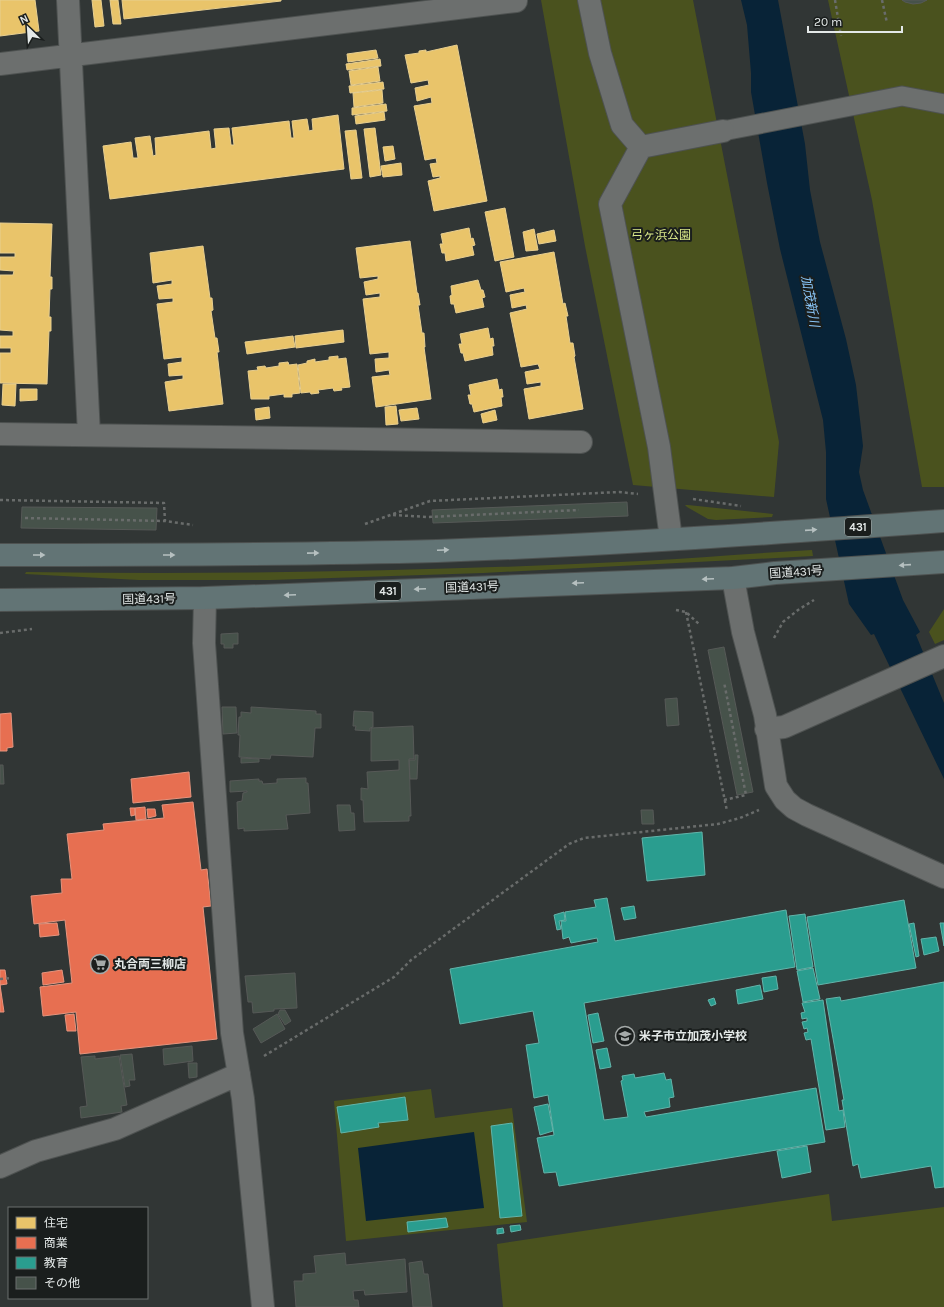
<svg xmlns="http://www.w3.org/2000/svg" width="944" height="1307" font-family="Karla,'Noto Sans JP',sans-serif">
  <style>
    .green { fill: #4a521e }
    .water { fill: #082337 }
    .homes { fill: #e9c46a; stroke: #e8cf90 }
    .shops { fill: #e76f51; stroke: #e6947e }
    .schools { fill: #2a9d8f; stroke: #62b4aa }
    .building { fill: #46524a; stroke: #565957 }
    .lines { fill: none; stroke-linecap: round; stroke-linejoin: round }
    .service-casing { stroke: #4e5251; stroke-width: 21 }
    .minor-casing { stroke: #4e5251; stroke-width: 24 }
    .trunk-casing { stroke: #4e5251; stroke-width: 24 }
    .path { stroke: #696c6b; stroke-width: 2.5; stroke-dasharray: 3 3; stroke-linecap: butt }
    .service { stroke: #6c6f6e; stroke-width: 19 }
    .minor { stroke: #6c6f6e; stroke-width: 22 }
    .trunk { stroke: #627475; stroke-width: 22 }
    .oneway { fill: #b6c0c0 }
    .labels { text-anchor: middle; stroke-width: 4; stroke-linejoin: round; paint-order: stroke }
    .shield { fill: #1a1e1d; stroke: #a7acab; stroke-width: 1 }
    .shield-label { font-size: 11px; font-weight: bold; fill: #e4e9e8 }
    .park-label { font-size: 12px; fill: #dbea8a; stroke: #1a1e1d }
    .street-label { font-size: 12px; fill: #e4e9e8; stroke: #1a1e1d }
    .poi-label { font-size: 12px; font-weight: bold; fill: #e4e9e8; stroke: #1a1e1d; text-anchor: start }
    .water-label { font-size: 13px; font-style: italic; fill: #8ac7fa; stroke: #1a1e1d }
  </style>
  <rect width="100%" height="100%" fill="#313635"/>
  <path class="green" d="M541 0H693L779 442 774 497 633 485 585 246Z
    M828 0H944V487H922L872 200Z
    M685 505H688L773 514 772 517 716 520 708 519 687 507Z
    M812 550 813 556 483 573 271 580H139L25 574 26 572C231 575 437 571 642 561 699 558 755 553 812 550Z
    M944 609V640L935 644 929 632Z
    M431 1089 435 1118 512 1108 527 1222 346 1241 334 1101Z
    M829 1194 832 1221 944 1207V1307H503L497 1244Z"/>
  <path class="water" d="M741 0H778L805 144 810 190 820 242 846 339 856 385 863 446 859 472 863 490 903 600 920 632 916 635 944 703V779L874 634 871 635 849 604 826 499V452L823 420 780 249 767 183 751 92V73L747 25Z
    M474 1132 484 1208 366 1221 358 1148Z"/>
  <path class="homes" d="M0 0H35L39 31 0 36Z
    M92 0H101L104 26 95 27Z
    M110 0H118L121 24H113Z
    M122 0H281V1L124 19Z
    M457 45 487 201 434 211 428 181 440 178V176L433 177 430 164 437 163 436 158 425 160 414 106 432 103 431 97 417 101 415 88 429 85 428 80 411 83 405 55 419 53V51L426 50V52Z
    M376 50 378 58 348 62 347 54Z
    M380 59 381 66 347 70 346 64Z
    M378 67 380 81 351 85 349 71Z
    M383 82 384 89 350 93 349 86Z
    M382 90 383 103 354 107 353 93Z
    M386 104 387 111 352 115V108Z
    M384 112 385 120 356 124 355 116Z
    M338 115 344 169 110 199 103 146 131 142 133 158H138L135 138 150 136 153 156 156 155 155 138 209 131 211 149 216 148 214 129 229 128 231 145H234L232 128 289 121 291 138H294L292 121 307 119 309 131 313 130 312 119Z
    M375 128 381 175 370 177 364 129Z
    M356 130 362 178 351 179 345 131Z
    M393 146 395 159 385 161 383 147Z
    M401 163 402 175 383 177 381 166Z
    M505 208 514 257 495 261 485 212Z
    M0 223 52 224 50 277H52V289H50L49 317H51V331H49L47 384 0 383V353H11V348H0V336H13V331L0 330V275H13L14 271 0 270V257H15V253H0Z
    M469 228 471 239 473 238 475 245 472 246 474 255 446 261 445 253H442L440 244H443L441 234Z
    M534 229 538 250 526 251 523 232Z
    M554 230 556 241 539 244 537 234Z
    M410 241 417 293H418L420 305H418L422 333H424L425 347H424L431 399 376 407 372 377 390 375 389 370 376 372 375 359 389 358V352L370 354 363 299 380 297V293L366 295 364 282 378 279V276L360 278 356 248Z
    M203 246 210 298H212L213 310 211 311 215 338H217L219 352H217L223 404 169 411 165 382 183 379V375L169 376 168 364 182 362V357L164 359 157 304 173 302V298L159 299 157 286 172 284V280L153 283 150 253Z
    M554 252 563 304 565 303 568 316H566L570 343H573L575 356 574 357 583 409 529 419 524 389 541 386V382L527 384 525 372 540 369 538 364 521 367 510 313 527 309 526 305 512 308 510 295 525 292 524 288 506 292 500 262Z
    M478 280 481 290H483L485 297 482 298 484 307 456 313 454 304H451L450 296 452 295 451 286Z
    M488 328 490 339 493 338 494 346H492L493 355 465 361 463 353H461L459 344H462L460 334Z
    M343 330 344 342 296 348 295 336Z
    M293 336 295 347 247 354 245 342Z
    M338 356V359L346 358 350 387 341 388 342 390 334 391 333 388 318 390 319 393 311 394 310 392 301 393 298 365 307 363V361L315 359V362L329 360V357Z
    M288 362 289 365 297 364 300 393 292 394V397H284V394L269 396V399H251L248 371 258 370 257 367 265 366 266 368 279 366V363Z
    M497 379 499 390 502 389 503 397H501L502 406 474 412 472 404H470L468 395H471L469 385Z
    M3 384H16L15 406 2 405Z
    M20 389H37V400L20 401Z
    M396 406 398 424 386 425 385 407Z
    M269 407 270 418 256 420 255 409Z
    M417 408 419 419 401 421 399 410Z
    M495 410 497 420 483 423 481 414Z"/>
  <path class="shops" d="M11 713 13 747 7 748V751H0V714Z
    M189 772 191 797 133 803 131 779Z
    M193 802 201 870 207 869 211 906 203 907 217 1039 80 1054 76 1012 43 1016 40 987 72 983 65 920 34 924 31 896 62 893 61 879H72L67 834 104 830 103 824 164 818 162 805Z
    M145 807 146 819 136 820 135 808Z
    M130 808H135V815L131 816Z
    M147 809H155L156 816 148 818Z
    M57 923 59 935 40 937 39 924Z
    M0 970H5L7 984 0 985 4 1012H0Z
    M62 970 64 982 43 985 42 973Z
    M74 1014 76 1031H67L65 1015Z"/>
  <path class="schools" d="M702 832 705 875 647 881 642 838Z
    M607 898 615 941 786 910 795 967 584 1003 604 1120 628 1117 621 1081 623 1080 622 1076 634 1074 635 1078 664 1073 666 1080 671 1079 674 1097 669 1098 670 1107 644 1112 646 1117 816 1088 825 1142 559 1186 556 1172 544 1173 537 1138 554 1135 548 1095 534 1098 526 1045 539 1043 533 1011 460 1024 450 969 598 942 597 938 571 943 569 937 563 939 561 921H566L565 912 596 907 594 900Z
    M904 900 916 968 818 985 807 917Z
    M634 906 636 918 624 920 621 908Z
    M564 912 565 920 559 921 561 929 557 930 554 915Z
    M805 914 813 967 797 970 789 916Z
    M914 923 919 956 916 957 909 924Z
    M940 923H944V946Z
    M936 937 939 951 924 955 921 939Z
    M813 968 820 999 803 1002 797 971Z
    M776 976 778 989 764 992 762 978Z
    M944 982V1187L935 1188 931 1166 861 1178 858 1164 853 1166 842 1100H844L826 999 840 997 841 1001Z
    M760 985 763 999 738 1004 736 990Z
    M714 998 716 1004 711 1006 708 1000Z
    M823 1000 839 1111 843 1110 845 1127 826 1130 811 1039 806 1040 804 1033 808 1032 807 1028 804 1029 802 1022 807 1021V1018L802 1019 801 1013 805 1012 802 1003Z
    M598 1013 604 1041 593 1043 588 1015Z
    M607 1048 611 1067 600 1069 596 1050Z
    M405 1097 408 1120 378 1123 379 1127 341 1133 337 1107Z
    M548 1104 553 1131 540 1135 534 1107Z
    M512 1123 522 1216 500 1218 491 1126Z
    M807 1146 811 1172 782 1178 777 1151Z
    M446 1218 448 1227 408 1232 407 1222Z
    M520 1225 521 1230 511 1232 510 1226Z
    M503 1228 504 1233 497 1234V1229Z"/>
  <path class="building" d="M902 0H927L921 3 913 4 905 2Z
    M627 502 628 516 433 523 432 510Z
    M22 507 157 508 156 530 21 528Z
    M238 633V644H233V648H224V644H221V634Z
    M724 647 753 792 737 795 708 650Z
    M677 698 679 725 667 726 665 699Z
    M222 707H236L237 733 223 734Z
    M251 707 316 711V714H321V728H315L313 757 271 755 270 759 239 757 240 735H238L239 717H241V712L251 713Z
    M354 711 373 712V727L370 728V731L355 730 356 726H353Z
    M413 726 414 759H409L411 816H409V821L364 822 363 800H361V788L368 789 367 772 399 770V760L371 761V728Z
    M415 755H418L417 779H410L409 760H415Z
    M241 758 259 759V762L241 763Z
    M0 765H3L4 784H0Z
    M306 778V783H308L310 813 286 815 288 829 244 831V828L238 829 237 802 242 801 243 793 247 792V791L230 792V781L259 779V781H262L263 784 277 783V779Z
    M337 805H350L351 813H354L355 830 339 831Z
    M641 810H653L654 824H642Z
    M295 973 297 1008 274 1009V1011L253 1013 252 1002H248L245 976Z
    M280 1010H285L291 1021 285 1025 278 1014Z
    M277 1014 285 1029 261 1043 253 1029Z
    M192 1046 193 1061 164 1065 163 1049Z
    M132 1054 135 1080H129L130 1086 125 1087 120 1055Z
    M95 1056V1059L119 1056 127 1105 121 1106 122 1112 81 1118 80 1107 87 1106 81 1057Z
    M188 1063H197V1077L189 1078Z
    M345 1253 346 1265 405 1259 407 1292 365 1295 364 1290 353 1291 354 1300H358L359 1307H296L294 1281H303V1274L316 1273 314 1256Z
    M422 1261 424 1274H428L432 1307H413L409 1263Z"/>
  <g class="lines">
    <g class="service-casing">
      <path id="service" d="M723 131 902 96 944 104"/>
    </g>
    <g class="minor-casing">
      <path id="minor" d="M68 0 89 435
        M589 0 600 53 622 125 641 147 723 131
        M0 64 516 1
        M641 147 610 204 659 447 671 539
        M0 434 581 442
        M733 578 743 632 765 715 776 786 785 800 794 808 807 815 944 877
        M205 598 204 643 232 1033 243 1099 263 1307
        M766 729 784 727 944 656
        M0 1167 36 1151 115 1129 239 1074"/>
    </g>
    <g class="trunk-casing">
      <path id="trunk" d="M0 555C146 555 291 555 437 551 606 545 775 533 944 521
        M0 600 205 598 733 578 775 573 944 562"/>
    </g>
    <path class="path" d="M835 0 841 36
      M882 0 887 23
      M693 499 741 506
      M0 500 164 503 165 521 193 525
      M393 515 428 517 579 510
      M25 518 165 521
      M365 524 430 501 619 492 638 494
      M676 610 686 612 700 625
      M686 612 727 811
      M0 633 32 629
      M774 638 783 622 798 610 814 600
      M724 800 746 795 724 682
      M0 979 11 978
      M264 1056 394 977 411 960 569 844 584 838 718 824 740 818 759 810"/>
    <use href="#service" class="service"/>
    <use href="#minor" class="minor"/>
    <use href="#trunk" class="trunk"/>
  </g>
  <defs><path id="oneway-solid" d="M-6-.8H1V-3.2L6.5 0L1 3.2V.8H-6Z"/></defs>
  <g class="oneway">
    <use href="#oneway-solid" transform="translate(811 530) rotate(-4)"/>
    <use href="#oneway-solid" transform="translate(443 550) rotate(-3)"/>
    <use href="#oneway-solid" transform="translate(313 553) rotate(-1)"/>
    <use href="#oneway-solid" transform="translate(39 555)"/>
    <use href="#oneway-solid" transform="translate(169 555)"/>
    <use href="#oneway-solid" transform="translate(905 565) rotate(176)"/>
    <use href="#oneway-solid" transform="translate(708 579) rotate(178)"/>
    <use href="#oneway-solid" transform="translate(578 583) rotate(178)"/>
    <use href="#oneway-solid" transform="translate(420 589) rotate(178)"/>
    <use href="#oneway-solid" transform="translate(290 595) rotate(178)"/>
  </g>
  <defs>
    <g id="supermarket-ring" transform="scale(1)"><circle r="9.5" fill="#1a1e1d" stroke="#a5aaa9" stroke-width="1.5"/><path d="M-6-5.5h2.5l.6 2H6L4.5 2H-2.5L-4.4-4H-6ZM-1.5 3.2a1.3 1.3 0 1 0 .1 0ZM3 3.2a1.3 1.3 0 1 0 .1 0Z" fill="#a5aaa9"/></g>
    <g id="school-ring" transform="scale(1)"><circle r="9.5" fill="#1a1e1d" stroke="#a5aaa9" stroke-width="1.5"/><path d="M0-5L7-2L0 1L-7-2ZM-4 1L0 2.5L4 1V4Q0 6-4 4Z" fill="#a5aaa9"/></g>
  </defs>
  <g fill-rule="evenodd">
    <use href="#supermarket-ring" x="100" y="964"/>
    <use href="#school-ring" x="625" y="1036"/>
  </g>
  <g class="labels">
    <g class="shield">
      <rect x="845" y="518" width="26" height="18" rx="3"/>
      <rect x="375" y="582" width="26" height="18" rx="3"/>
    </g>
    <g class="shield-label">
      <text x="858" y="531">431</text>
      <text x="388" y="595">431</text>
    </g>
    <g class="park-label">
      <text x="661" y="239">弓ヶ浜公園</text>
    </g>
    <g class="street-label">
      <text transform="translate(796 572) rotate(-4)" y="4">国道431号</text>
      <text transform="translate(472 587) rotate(-2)" y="4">国道431号</text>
      <text transform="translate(149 599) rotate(-1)" y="4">国道431号</text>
    </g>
    <g class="poi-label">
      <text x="114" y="968">丸合両三柳店</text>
      <text x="639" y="1040">米子市立加茂小学校</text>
    </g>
    <g class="water-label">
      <text transform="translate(811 301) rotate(80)" y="5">加茂新川</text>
    </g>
  </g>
  <rect x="8" y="1207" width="140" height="92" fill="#1a1e1d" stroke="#6b6f6e"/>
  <rect x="16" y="1217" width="20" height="12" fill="#e9c46a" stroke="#6b6f6e"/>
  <text x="44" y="1227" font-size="12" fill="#e4e9e8">住宅</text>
  <rect x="16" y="1237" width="20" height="12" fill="#e76f51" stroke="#6b6f6e"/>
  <text x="44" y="1247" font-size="12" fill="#e4e9e8">商業</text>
  <rect x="16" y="1257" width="20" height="12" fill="#2a9d8f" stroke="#6b6f6e"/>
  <text x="44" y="1267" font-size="12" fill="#e4e9e8">教育</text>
  <rect x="16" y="1277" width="20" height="12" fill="#46524a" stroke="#6b6f6e"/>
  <text x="44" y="1287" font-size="12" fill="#e4e9e8">その他</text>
  <g transform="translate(28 28) rotate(335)" stroke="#1a1e1d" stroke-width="3" paint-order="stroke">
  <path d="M0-3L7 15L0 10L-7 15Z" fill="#e4e9e8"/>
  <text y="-6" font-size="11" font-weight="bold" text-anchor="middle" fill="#e4e9e8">N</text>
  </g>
  <path d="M808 26v6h94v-6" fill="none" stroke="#e4e9e8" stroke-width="2"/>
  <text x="814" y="26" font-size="12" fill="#e4e9e8" stroke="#1a1e1d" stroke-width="3" paint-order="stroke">20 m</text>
</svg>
